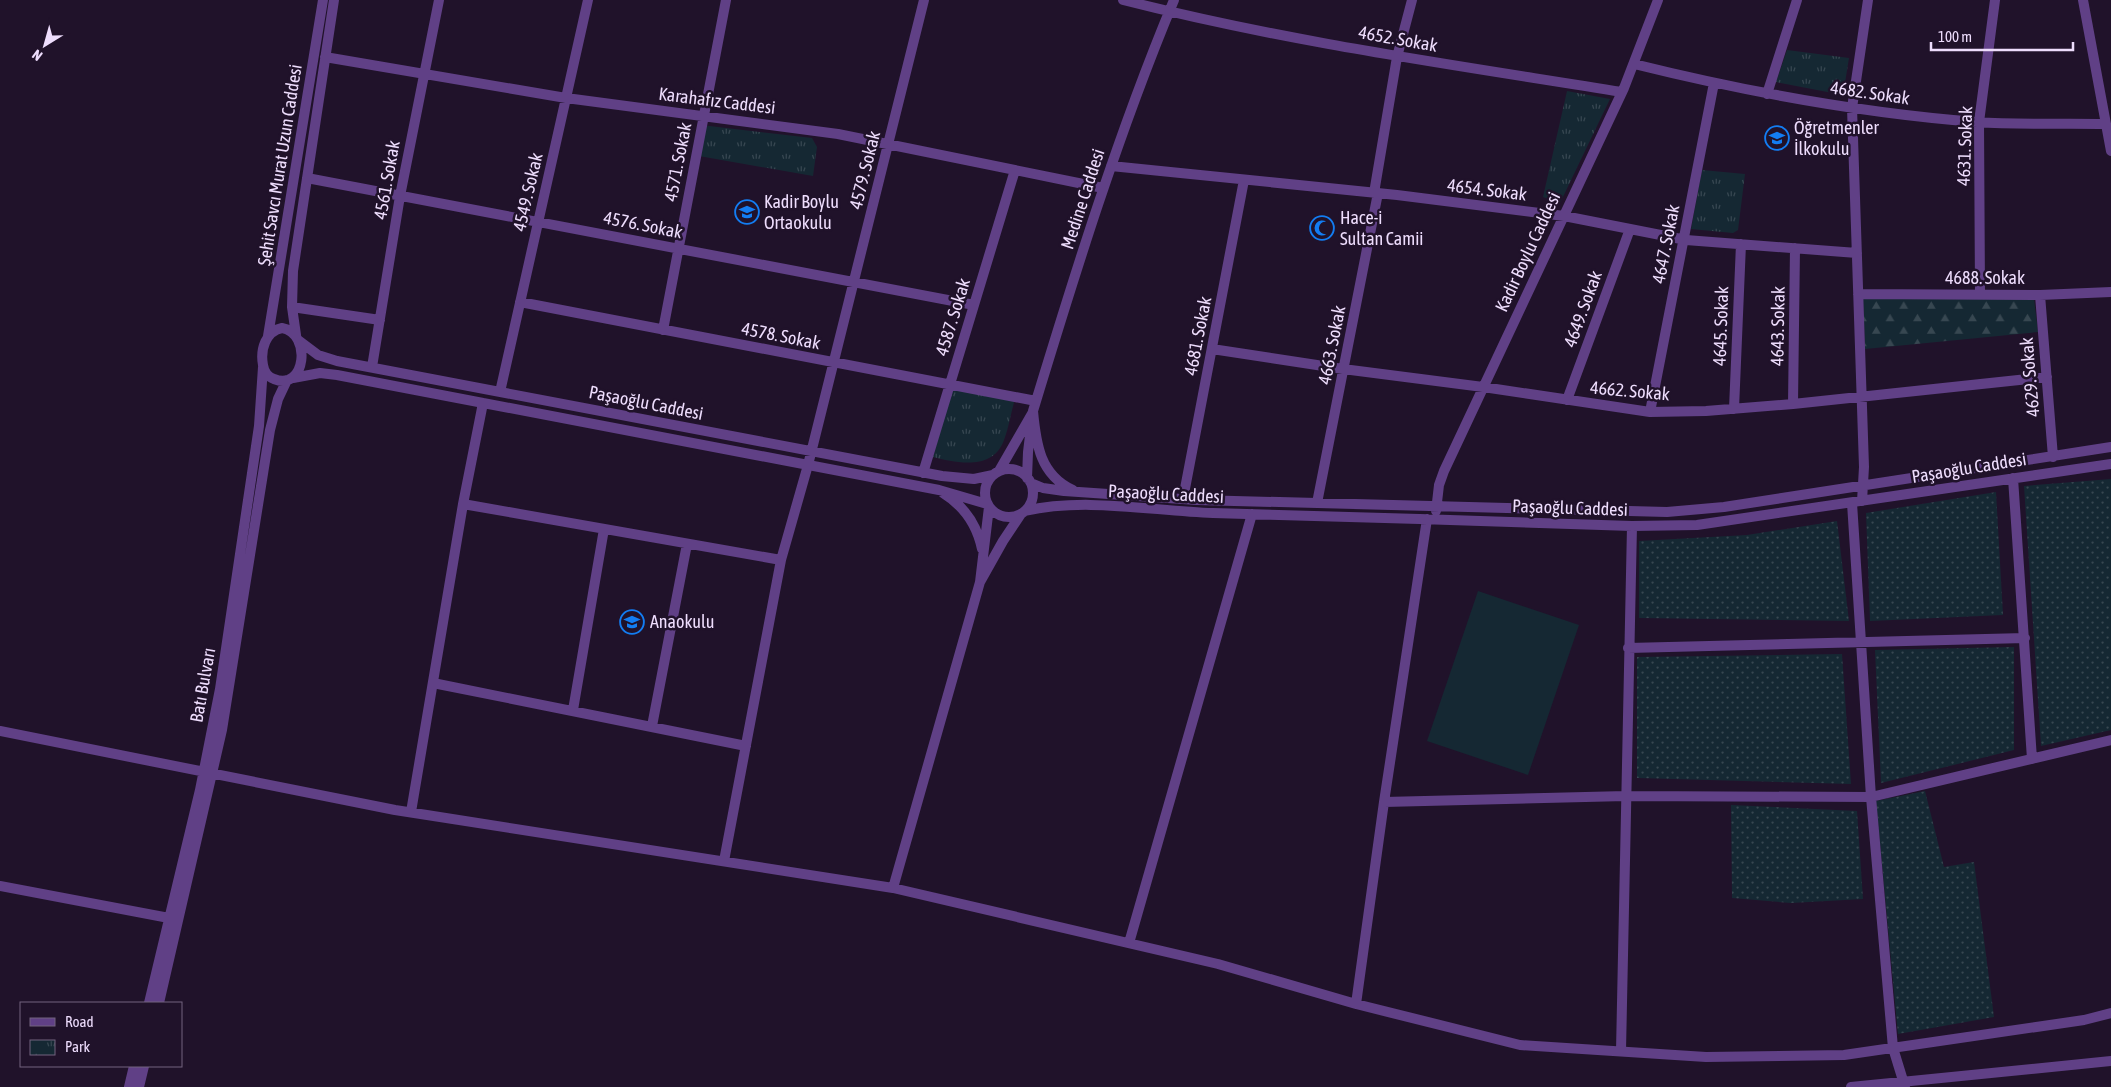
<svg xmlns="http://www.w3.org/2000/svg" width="2111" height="1087" font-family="'Asap Condensed',sans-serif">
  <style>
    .grass { fill: url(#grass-dots) }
    .forest { fill: url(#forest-firs) }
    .park { fill: url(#park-tufts) }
    .pitch { fill: #152833 }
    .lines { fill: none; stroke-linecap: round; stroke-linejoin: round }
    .minor { stroke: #604086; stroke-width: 10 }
    .labels { text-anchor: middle; stroke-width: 5; stroke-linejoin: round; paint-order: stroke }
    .street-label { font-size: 18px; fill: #eeddfd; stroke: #20122a }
    .poi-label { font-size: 18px; fill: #eeddfd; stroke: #20122a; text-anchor: start }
  </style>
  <defs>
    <pattern id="grass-dots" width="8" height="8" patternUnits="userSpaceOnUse" patternTransform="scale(1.25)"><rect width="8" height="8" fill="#152833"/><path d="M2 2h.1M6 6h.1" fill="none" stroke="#374751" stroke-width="1.8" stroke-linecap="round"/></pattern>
    <pattern id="forest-firs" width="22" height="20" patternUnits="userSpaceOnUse" patternTransform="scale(1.25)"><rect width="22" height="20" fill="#152833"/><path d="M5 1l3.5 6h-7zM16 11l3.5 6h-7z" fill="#374751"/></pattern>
    <pattern id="park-tufts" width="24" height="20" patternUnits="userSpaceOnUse" patternTransform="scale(1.25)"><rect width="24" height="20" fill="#152833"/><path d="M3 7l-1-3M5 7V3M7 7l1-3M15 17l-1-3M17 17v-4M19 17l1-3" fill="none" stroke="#374751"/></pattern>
  </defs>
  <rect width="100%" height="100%" fill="#20122a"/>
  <path class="grass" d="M2111 479V730L2041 746 2024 486Z
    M1996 492 2003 615 1870 621 1866 513Z
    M1837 521 1849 621 1639 618V541L1747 535Z
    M2014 647V750L1881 783 1875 650Z
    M1842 654 1851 784 1637 778V657Z
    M1925 791 1944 867 1974 862 1994 1017 1898 1034 1876 801Z
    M1731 805 1857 811 1863 899 1791 903 1732 898Z"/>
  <path class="forest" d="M1863 298 2034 299 2038 332 1865 349Z"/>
  <path class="park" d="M1787 50 1849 58 1843 95 1776 82Z
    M1567 91 1610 99 1560 203 1543 197Z
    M701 125 812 138 817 147 813 176 699 156Z
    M1702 170 1745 174 1738 230 1733 233 1691 229Z
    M953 388 1015 399C1011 412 1009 427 1004 440 993 471 957 463 933 457Z"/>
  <path class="pitch" d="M1478 591 1579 625 1528 775 1427 741Z"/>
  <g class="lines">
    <path class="minor" d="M1123 0C1287 42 1455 65 1622 92
      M2083 0 2111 151
      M325 57 566 98 838 134 1103 188
      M1634 64C1747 92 1861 113 1977 122 2020 125 2063 123 2106 124
      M1767 94 1797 0
      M1111 166 1397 195 1564 216 1686 240 1857 253
      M307 178 974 305
      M1374 193 1397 57 1412 0
      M1858 294 2040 295 2111 292
      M1980 294 1979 122 1995 0
      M2040 295 2053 457
      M520 302 1036 401
      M292 307 380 320
      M282 328C312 333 306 392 274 379 268 377 264 371 263 365 260 349 266 331 282 328Z
      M663 330 726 0
      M296 335 292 307 293 271 334 0
      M268 336 323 0
      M298 340 318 355 337 361 942 476 974 479 993 475
      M1212 349 1343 369 1483 387 1650 412 1706 411 1793 404 2047 377
      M372 367 400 196 439 0
      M293 378 320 373 337 375 939 490 987 504
      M500 392 588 0
      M1567 400 1630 229
      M1793 404 1795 248
      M1734 409 1741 244
      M1650 412 1714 83
      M985 493a24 24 0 1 1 48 0a24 24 0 1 1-48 0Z
      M999 471 1033 412
      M923 473 1015 170
      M1027 478 1028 452 1031 427
      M2013 478 2032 759
      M1031 483 1043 488 1064 491 1197 500 1667 512 1724 507 2111 447
      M1073 490C1040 475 1036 444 1033 411 1075 273 1118 134 1174 0
      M943 493C964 506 977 525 982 549
      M1183 499 1244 180
      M1862 501 1864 467 1852 108 1868 0
      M1317 503 1378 193
      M1852 503 1871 797 2111 740
      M463 504 781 560
      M989 507 980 582 1003 541 1021 514
      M1025 511C1085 497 1152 511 1213 513 1353 517 1492 521 1632 526L1697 525 2111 464
      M1436 511 1439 485 1444 471 1624 88 1658 0
      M1628 648 2025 638
      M433 683 746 746
      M573 710 604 529
      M652 726 687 544
      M0 731 395 810 893 888 1218 964 1356 1004 1520 1045 1706 1057 1844 1055 2084 1020 2111 1013
      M1384 802 1626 796 1871 797 1893 1048 1905 1087
      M411 812 463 504 483 403
      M724 861 781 560 808 465 924 0
      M0 886 169 918
      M893 888 980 582
      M1129 943 1252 514
      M149 1003 200 790 220 689 259 426 263 367
      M159 1003 222 730 270 430 278 399 287 380
      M1356 1004 1384 802 1427 519
      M1621 1051 1632 526
      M129 1087 134 1066
      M139 1087 144 1066
      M1851 1087 2111 1061"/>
  </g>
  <defs>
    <g id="school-ring" transform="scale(1.25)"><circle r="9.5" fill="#20122a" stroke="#137df3" stroke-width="1.5"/><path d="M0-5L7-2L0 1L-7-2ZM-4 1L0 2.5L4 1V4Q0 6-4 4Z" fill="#137df3"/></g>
    <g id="mosque-ring" transform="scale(1.25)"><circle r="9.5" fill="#20122a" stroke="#137df3" stroke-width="1.5"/><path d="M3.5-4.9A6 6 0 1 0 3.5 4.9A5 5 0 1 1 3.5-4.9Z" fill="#137df3"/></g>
  </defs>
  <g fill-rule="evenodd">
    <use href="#school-ring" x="1777" y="138"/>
    <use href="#school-ring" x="747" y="212"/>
    <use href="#mosque-ring" x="1322" y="228"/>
    <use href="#school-ring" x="632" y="622"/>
  </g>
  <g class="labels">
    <g class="street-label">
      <text transform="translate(1398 39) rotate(10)" y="6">4652. Sokak</text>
      <text transform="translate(1870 93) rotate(8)" y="6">4682. Sokak</text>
      <text transform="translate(717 101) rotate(7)" y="6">Karahafız Caddesi</text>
      <text transform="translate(1965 146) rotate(-88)" y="6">4631. Sokak</text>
      <text transform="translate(678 162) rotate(-79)" y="6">4571. Sokak</text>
      <text transform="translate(280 165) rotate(-81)" y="6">Şehit Savcı Murat Uzun Caddesi</text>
      <text transform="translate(865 170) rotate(-76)" y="6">4579. Sokak</text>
      <text transform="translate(387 180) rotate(-80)" y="6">4561. Sokak</text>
      <text transform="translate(1487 190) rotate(7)" y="6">4654. Sokak</text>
      <text transform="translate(528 192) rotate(-77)" y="6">4549. Sokak</text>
      <text transform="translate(1083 199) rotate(-72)" y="6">Medine Caddesi</text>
      <text transform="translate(643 225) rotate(11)" y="6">4576. Sokak</text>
      <text transform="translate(1666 244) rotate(-79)" y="6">4647. Sokak</text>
      <text transform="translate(1528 252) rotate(-65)" y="6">Kadir Boylu Caddesi</text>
      <text x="1985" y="284">4688. Sokak</text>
      <text transform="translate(1583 309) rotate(-70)" y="6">4649. Sokak</text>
      <text transform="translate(953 317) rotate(-73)" y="6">4587. Sokak</text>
      <text transform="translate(1721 326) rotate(-88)" y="6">4645. Sokak</text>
      <text transform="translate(1778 326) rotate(-89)" y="6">4643. Sokak</text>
      <text transform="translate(781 336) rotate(11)" y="6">4578. Sokak</text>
      <text transform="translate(1198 336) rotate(-79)" y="6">4681. Sokak</text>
      <text transform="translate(1332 345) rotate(-79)" y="6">4663. Sokak</text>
      <text transform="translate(2030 377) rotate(-95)" y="6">4629. Sokak</text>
      <text transform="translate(1630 391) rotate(5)" y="6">4662. Sokak</text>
      <text transform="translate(646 403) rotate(11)" y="6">Paşaoğlu Caddesi</text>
      <text transform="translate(1969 468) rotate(-9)" y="6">Paşaoğlu Caddesi</text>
      <text transform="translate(1166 494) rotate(3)" y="6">Paşaoğlu Caddesi</text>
      <text transform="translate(1570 508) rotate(2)" y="6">Paşaoğlu Caddesi</text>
      <text transform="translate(203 685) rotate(-80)" y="6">Batı Bulvarı</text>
    </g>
    <g class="poi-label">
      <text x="1794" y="134">Öğretmenler<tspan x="1794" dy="21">İlkokulu</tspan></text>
      <text x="764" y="208">Kadir Boylu<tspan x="764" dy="21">Ortaokulu</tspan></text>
      <text x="1340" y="224">Hace-i<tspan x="1340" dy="21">Sultan Camii</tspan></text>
      <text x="650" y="628">Anaokulu</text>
    </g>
  </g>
  <rect x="20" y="1002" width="162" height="65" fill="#20122a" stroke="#72637e"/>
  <rect x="30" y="1018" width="25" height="8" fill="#604086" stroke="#72637e"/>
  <text x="65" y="1027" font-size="15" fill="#eeddfd">Road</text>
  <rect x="30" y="1040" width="25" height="15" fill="url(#park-tufts)" stroke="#72637e"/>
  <text x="65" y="1052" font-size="15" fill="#eeddfd">Park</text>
  <g transform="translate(45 45) rotate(217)" stroke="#20122a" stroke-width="4" paint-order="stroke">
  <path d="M0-4L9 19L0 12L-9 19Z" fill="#eeddfd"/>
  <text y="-8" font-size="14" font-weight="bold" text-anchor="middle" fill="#eeddfd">N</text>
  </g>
  <path d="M1931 42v8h142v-8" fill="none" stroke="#eeddfd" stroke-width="2.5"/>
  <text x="1938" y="42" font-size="15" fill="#eeddfd" stroke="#20122a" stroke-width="4" paint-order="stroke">100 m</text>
</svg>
